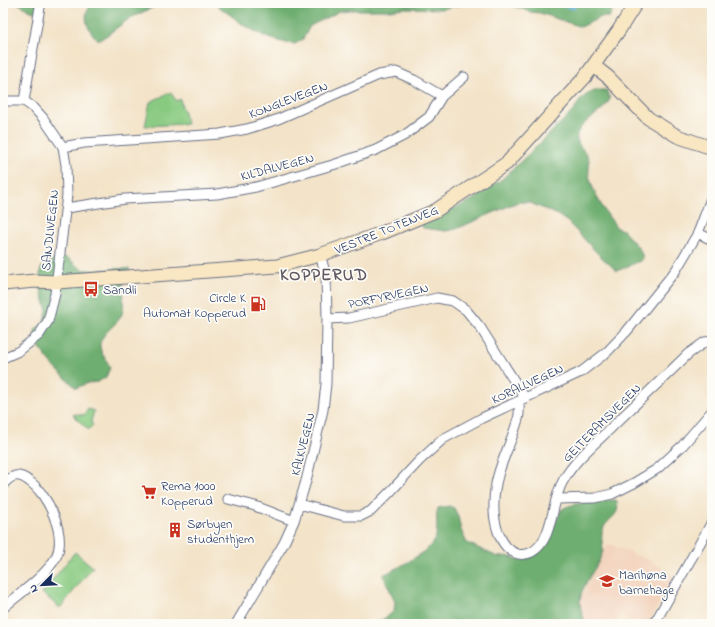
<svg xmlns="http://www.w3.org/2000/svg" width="715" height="627" font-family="'Indie Flower',sans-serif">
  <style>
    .built { fill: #f3d4be }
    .green { fill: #89ca81; stroke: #527c70 }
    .forest { fill: #6eae6f; stroke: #446e66 }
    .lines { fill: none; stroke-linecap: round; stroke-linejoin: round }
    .stream { stroke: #69b3e1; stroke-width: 3 }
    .street-casing { stroke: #676e83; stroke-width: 11 }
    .secondary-casing { stroke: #676e83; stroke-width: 15 }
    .street { stroke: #fff; stroke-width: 9 }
    .secondary { stroke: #f9e7c3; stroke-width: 13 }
    .labels { text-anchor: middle; stroke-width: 3.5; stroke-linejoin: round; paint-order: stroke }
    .street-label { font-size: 13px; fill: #1b2f5e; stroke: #fdfcf7 }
    .poi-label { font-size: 13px; fill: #1b2f5e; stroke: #fdfcf7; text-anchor: start }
    .district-label { font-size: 17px; font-weight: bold; letter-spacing: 1px; fill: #605862; stroke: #fdfcf7 }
  </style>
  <rect width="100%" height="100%" fill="#fdfcf7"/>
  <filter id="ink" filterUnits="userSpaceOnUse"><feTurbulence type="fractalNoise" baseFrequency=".025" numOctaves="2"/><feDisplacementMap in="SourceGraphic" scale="8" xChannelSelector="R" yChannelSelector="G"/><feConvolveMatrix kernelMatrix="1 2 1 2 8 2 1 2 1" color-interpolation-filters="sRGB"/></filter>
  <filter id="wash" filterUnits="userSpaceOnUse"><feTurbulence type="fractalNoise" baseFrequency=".012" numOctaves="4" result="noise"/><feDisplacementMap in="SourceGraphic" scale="16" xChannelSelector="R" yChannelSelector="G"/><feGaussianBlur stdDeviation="0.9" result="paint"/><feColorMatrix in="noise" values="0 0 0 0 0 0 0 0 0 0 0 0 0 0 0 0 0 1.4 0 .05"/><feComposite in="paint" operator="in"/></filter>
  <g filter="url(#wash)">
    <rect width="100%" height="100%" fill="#f3e3c8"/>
    <path class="built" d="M609 544 651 561 673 576 671 585 647 624H635L621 614 613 624H588L574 613 602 553Z"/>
    <path class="green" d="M171 92 176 101 180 99 187 124 145 126 150 102Z
      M88 409 94 411 91 422 93 425 88 430 73 415 74 414 84 415Z
      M75 552 93 567 60 608 42 593Z"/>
    <path class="forest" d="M17 3H40L35 12 31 11Z
      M94 3H163L130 18 106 36 98 40C87 30 80 13 94 3Z
      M214 3H471L442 9 404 8 389 10H350L340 11 310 26 303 39 295 44 286 43 266 37 245 26Z
      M504 3H616L609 17H601L581 27 540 13 531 12Z
      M598 90H607L610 99C603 114 585 118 578 132 573 142 584 149 588 157 591 165 588 168 589 175 593 194 606 214 618 229L624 230 626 234 639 248 643 257 640 261 617 271 599 255 568 222 556 214 528 202H518L456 229 446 231 423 228 421 224 474 199 502 179 534 149 573 111 581 99 589 93Z
      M62 257C74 258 74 268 86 270 100 272 115 267 130 269 117 282 128 302 121 316 117 325 99 335 100 346 100 353 108 361 110 368L106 377 98 382 88 383 76 388C63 375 33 350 35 330L43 324 47 311 39 282 41 268 48 262Z
      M611 500H616C623 516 606 518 603 530 600 537 603 544 603 551 594 579 568 592 587 624H551L541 620 538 624H374L387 617 394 611 395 602 383 575C396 569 434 550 436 536 438 526 435 517 438 508L449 506 454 508 458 516 461 530 467 543 498 557 507 556 521 560 530 557 543 549 548 541 561 510C570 502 598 502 611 500Z"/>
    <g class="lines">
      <path class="stream" d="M555 3 574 8"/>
    </g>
  </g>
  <g filter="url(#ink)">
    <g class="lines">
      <g class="street-casing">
        <path id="street" d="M3 101H24
          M63 147 84 143 220 134 247 129 276 120 379 75 396 72 414 80 442 96
          M66 208 125 199 217 194 256 187 336 164 376 150 405 135 429 117 442 96 464 77
          M698 233 712 240
          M327 319 349 318 437 298 453 301 466 310 480 327 525 398
          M3 358 19 351 39 335 48 321 55 294 67 195 66 165 63 147 43 118 34 108 24 101 40 7
          M519 401C519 407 520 414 518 419 510 448 494 472 494 503 493 520 499 549 518 554 522 555 528 554 532 552 554 539 551 501 563 481 574 461 593 445 609 430 635 404 662 380 688 354L705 342 712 341
          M3 485C6 481 11 477 15 476 20 475 25 478 29 481 48 494 67 535 56 557 47 575 18 595 3 608
          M228 499 255 506 294 521
          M557 499 595 498 612 494 634 483 657 469 683 445 712 411
          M299 504 344 516H361L371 511 391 491 419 461 443 439 482 418 581 372 607 352 627 331 676 270 698 233 712 196
          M236 624 284 543 294 521 306 481 323 410 326 384 327 319 326 275 320 255
          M654 624 712 522"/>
      </g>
      <g class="secondary-casing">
        <path id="secondary" d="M594 66 608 77 648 118 677 136 706 146H712
          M3 284 35 281 57 282 277 266 320 255 382 233 435 211 507 163 585 77 619 30 636 3"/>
      </g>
      <use href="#street" class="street"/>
      <use href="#secondary" class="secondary"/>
    </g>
  </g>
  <defs>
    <g id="bus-bare" transform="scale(1.2)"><path d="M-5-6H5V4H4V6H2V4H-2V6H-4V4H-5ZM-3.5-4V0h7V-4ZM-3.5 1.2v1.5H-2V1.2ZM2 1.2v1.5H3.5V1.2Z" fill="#c8321e" stroke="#fdfcf7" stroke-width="2.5" paint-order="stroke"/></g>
    <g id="fuel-bare" transform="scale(1.2)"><path d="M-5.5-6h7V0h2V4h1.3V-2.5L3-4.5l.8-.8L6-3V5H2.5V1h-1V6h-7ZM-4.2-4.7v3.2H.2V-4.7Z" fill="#c8321e" stroke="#fdfcf7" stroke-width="2.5" paint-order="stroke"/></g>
    <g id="supermarket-bare" transform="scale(1.2)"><path d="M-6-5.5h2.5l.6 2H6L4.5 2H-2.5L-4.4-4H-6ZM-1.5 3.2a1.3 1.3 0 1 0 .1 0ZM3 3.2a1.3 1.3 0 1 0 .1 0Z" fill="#c8321e" stroke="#fdfcf7" stroke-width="2.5" paint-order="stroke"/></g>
    <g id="building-bare" transform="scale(1.2)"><path d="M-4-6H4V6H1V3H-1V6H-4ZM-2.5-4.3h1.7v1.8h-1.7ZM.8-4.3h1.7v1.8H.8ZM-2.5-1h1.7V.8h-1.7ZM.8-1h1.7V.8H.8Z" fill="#c8321e" stroke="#fdfcf7" stroke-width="2.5" paint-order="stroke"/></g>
    <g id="school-bare" transform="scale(1.2)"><path d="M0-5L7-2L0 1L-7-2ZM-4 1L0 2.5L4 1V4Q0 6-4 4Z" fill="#c8321e" stroke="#fdfcf7" stroke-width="2.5" paint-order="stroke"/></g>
  </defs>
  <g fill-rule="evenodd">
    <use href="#bus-bare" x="91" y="289"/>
    <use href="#fuel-bare" x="258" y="304"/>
    <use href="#supermarket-bare" x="149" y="492"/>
    <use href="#building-bare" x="175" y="530"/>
    <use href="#school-bare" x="607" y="581"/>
  </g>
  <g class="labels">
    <g class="street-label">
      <text transform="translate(288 99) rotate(-21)" y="5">KONGLEVEGEN</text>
      <text transform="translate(277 166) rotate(-15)" y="5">KILDALVEGEN</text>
      <text transform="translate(386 229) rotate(-22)" y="5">VESTRE TOTENVEG</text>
      <text transform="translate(49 230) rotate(-84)" y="5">SANDLIVEGEN</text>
      <text transform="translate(388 295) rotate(-12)" y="5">PORFYRVEGEN</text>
      <text transform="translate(527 383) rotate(-25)" y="5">KORALLVEGEN</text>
      <text transform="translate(601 422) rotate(-45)" y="5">GEITERAMSVEGEN</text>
      <text transform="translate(302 444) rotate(-76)" y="5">KALKVEGEN</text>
    </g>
    <g class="poi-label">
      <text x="103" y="294">Sandli</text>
      <text x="246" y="302" text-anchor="end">Circle K<tspan x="246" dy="15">Automat Kopperud</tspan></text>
      <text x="161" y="490">Rema 1000<tspan x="161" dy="15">Kopperud</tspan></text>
      <text x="187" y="528">Sørbyen<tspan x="187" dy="15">studenthjem</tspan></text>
      <text x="619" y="579">Marihøna<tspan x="619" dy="15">barnehage</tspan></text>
    </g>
    <g class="district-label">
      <text x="324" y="280">KOPPERUD</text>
    </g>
  </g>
  <rect width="715" height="627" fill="none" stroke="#fdfcf7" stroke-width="16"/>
  <g transform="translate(42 585) rotate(246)" stroke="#fdfcf7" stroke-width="3" paint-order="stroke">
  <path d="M0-3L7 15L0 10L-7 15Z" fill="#1b2f5e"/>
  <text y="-6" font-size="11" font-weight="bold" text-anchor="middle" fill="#1b2f5e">N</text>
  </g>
</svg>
